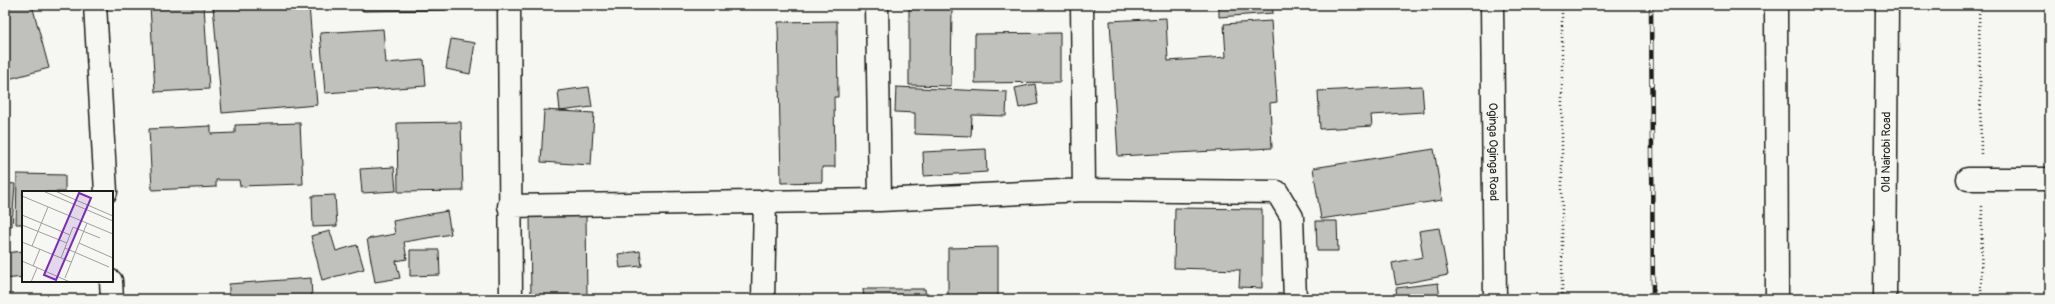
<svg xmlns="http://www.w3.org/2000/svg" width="2055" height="304" font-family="Pangolin,sans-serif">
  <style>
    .building { fill: #c0c0bd; stroke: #1c1c1c }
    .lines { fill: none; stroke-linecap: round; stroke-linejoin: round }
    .street-casing { stroke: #1c1c1c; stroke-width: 25 }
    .secondary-casing { stroke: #1c1c1c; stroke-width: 25 }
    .highway-casing { stroke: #1c1c1c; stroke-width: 25 }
    .path { stroke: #1c1c1c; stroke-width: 2.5; stroke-dasharray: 1 3; stroke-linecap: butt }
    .street { stroke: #f6f6f2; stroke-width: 22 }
    .secondary { stroke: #f6f6f2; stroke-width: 22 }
    .highway { stroke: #f6f6f2; stroke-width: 22 }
    .rail-casing { stroke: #1c1c1c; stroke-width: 4.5 }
    .rail { stroke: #f6f6f2; stroke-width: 3; stroke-dasharray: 9; stroke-linecap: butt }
    .labels { text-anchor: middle; stroke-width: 4; stroke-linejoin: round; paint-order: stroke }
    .street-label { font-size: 12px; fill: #1c1c1c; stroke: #f6f6f2 }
    .inset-road { fill: none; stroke: #9f9f9c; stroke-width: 1 }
    .view { fill: #7b2cbf; fill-opacity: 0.15; stroke: #7b2cbf; stroke-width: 2 }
    .inset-edge { fill: none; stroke: #1c1c1c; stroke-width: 2 }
  </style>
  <rect width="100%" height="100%" fill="#f6f6f2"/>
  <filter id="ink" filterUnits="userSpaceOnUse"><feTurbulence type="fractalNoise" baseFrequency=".025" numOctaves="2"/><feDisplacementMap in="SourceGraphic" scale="8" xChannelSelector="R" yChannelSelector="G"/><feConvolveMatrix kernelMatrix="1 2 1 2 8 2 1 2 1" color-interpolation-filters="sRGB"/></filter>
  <g filter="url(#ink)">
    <path class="building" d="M5 5H32L49 68 5 80Z
      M150 5H204L209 89 155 92Z
      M213 5H309L317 105 222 113Z
      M363 5H446V10L363 11Z
      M1219 5H1272L1273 13 1219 17Z
      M909 8H952L951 86 909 85Z
      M1166 18 1168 61 1226 57 1224 24 1271 21 1277 102 1270 103 1272 148 1118 156 1110 21Z
      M837 21 838 97H834L835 167H822V182L781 183 778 22Z
      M383 29 386 63 424 60 426 86 325 93 320 33Z
      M1060 33V82L975 83V34Z
      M451 39 475 43 470 74 446 69Z
      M1035 84 1038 104 1019 108 1015 88Z
      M1422 86 1424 112 1371 115 1372 126 1320 129 1318 91Z
      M589 87 592 107 560 111 558 91Z
      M896 87 1007 92 1006 116 972 115 971 136 915 134V113L895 112Z
      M544 110 594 113 591 165 541 162Z
      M461 122 463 191 398 192 397 123Z
      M300 123 303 184 240 186 239 180H216V187L152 190 149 129 211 126V134L235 133V125Z
      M986 149 987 172 924 176 923 152Z
      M1434 149 1442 200 1321 219 1313 168Z
      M394 167 396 191 362 193 360 169Z
      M17 174 65 175V192H23V224H16Z
      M5 183 15 184 12 226 5 225Z
      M335 195 337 226 313 227 312 196Z
      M1175 208 1262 209V288L1239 287 1240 270 1174 268Z
      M447 211 451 234 404 242 407 259 396 261 400 278 375 282 367 239 395 234 393 221Z
      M530 216H586L587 299H531Z
      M1316 221H1337L1338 251H1317Z
      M1439 228 1448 275 1396 285 1392 263 1423 257 1419 231Z
      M330 231 336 251 357 245 364 269 322 280 311 236Z
      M998 247V299H948V248Z
      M410 250H439L440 275 410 276Z
      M23 251V277L5 279V253Z
      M640 251 642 266 620 268 618 254Z
      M311 278 312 299H229V284Z
      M1438 283 1440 299H1397L1396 288Z
      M863 289H925L926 299H864Z"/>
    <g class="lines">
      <g class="street-casing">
        <path id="street" d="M95 5 106 192
          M509 5 511 299
          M877 5 880 200
          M1082 5 1084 190
          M1968 179H2050
          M509 206 880 200 1084 190 1277 192 1292 217 1295 299
          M111 281 112 299
          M763 299 765 201"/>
      </g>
      <g class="secondary-casing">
        <g id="secondary">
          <path id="s1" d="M1492 5 1495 299"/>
        </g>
      </g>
      <g class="highway-casing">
        <g id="highway">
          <path d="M1776 5 1777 299"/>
          <path id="s2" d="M1885 299 1887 5"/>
        </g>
      </g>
      <path class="path" d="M1562 5V299
        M1979 5 1981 154
        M1981 299 1982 203"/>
      <use href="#street" class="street"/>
      <use href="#secondary" class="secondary"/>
      <use href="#highway" class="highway"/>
      <g class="rail-casing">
        <path id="rail" d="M1651 5 1653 299"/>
      </g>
      <use href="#rail" class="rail"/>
    </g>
  </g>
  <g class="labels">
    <g class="street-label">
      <text dy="4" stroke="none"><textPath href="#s1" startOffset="147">Oginga Oginga Road</textPath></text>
      <text dy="4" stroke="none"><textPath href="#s2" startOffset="147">Old Nairobi Road</textPath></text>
    </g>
  </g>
  <g transform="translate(22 191)">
    <rect width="91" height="91" fill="#f6f6f2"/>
    <path class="inset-road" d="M21 0 91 30M33 0 91 25M0 5 91 43M0 24 48 44M0 34 45 52M0 51 49 71M57 52 91 67M10 55 26 16M43 57 87 76M39 67 51 36 78 47M0 70 48 91M11 75 18 58M43 87 65 32M9 91 15 77"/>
    <path class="view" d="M57 2 69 7 34 89 22 84Z"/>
    <rect width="91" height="91" class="inset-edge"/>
  </g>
  <rect width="2055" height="304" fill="none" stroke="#f6f6f2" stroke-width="20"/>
  <rect x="10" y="10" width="2035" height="284" fill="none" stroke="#1c1c1c" stroke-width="1.5" filter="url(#ink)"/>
</svg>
